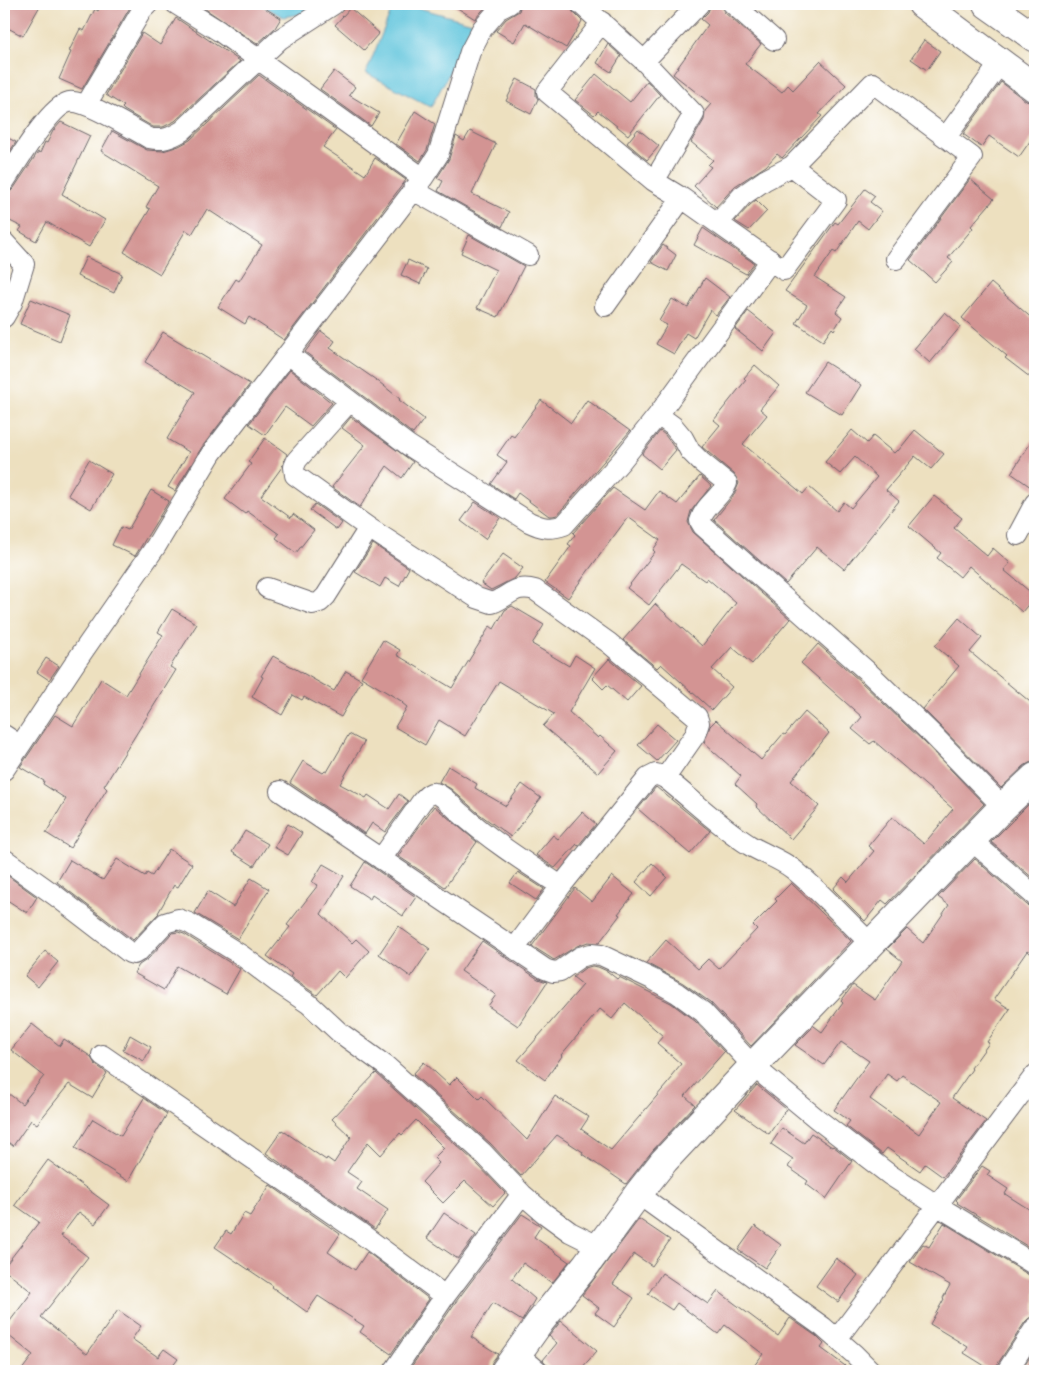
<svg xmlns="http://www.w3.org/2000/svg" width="1039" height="1375" font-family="Kalam,sans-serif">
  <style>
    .water { fill: #5ec4dc; stroke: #40738c }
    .building { fill: #d39493; fill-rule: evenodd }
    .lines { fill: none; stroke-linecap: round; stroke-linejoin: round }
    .street-casing { stroke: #696469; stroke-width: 22 }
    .secondary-casing { stroke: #696469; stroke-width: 30 }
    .street { stroke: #fff; stroke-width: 20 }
    .secondary { stroke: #fff; stroke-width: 28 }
  </style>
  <rect width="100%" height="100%" fill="#fff"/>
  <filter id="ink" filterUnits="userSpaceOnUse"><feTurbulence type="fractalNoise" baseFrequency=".02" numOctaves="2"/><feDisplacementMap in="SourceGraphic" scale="10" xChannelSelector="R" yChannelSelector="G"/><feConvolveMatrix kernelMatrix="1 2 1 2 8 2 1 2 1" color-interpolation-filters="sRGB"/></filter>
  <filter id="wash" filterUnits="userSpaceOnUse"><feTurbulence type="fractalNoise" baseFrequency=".0096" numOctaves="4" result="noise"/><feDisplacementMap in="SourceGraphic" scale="20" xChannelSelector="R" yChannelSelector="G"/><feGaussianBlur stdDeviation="1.12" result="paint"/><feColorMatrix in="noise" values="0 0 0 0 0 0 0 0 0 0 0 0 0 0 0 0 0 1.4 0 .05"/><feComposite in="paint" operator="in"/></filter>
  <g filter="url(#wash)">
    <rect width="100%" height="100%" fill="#ede0bf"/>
    <path class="water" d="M260 4H324L321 11 283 17Z
      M394 4H405L476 24 431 107 366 73Z"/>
    <g id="blocks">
      <path class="building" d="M4 4H41L23 36 4 26Z
        M101 4H132L82 89 59 79 71 52 69 51 80 29 84 31 95 9 98 11Z
        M198 4H258L281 18 275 28 257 44Z
        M451 4H488L475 19Z
        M521 4H569L573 12 582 21 566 48 525 23 514 42 496 31 506 19 519 11Z
        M711 4H719L725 13 761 44 745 64 782 92 788 85 793 90 820 61 846 85 819 114 822 116 782 158 777 154 766 166 735 186 716 207 694 186 711 167 708 165 713 160 691 142 704 120 705 111 711 104 673 74 708 25 701 19 708 12Z
        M350 8 379 33 364 50 335 25Z
        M176 18 240 61 175 121 163 127H153L124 110 122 108 124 106 106 95 142 33 160 45Z
        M924 40 940 51 927 70 911 59Z
        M608 44 621 56 611 72 597 63Z
        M334 71 355 87 349 95 379 113 371 126 320 89Z
        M596 74 630 102 647 81 660 95 628 135 598 111 594 115 575 100Z
        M259 75 336 130 323 147 365 175 375 158 406 180 284 340 249 317 245 324 218 307 236 279 239 281 262 245 207 209 192 234 186 230 160 274 124 252 150 209 146 207 158 186 101 151 112 131 147 150 163 151 179 146 190 140Z
        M517 79 536 89V96L538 99 531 114 506 101Z
        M1001 82 1026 101 1035 104V134L1019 157 989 136 981 147 963 134Z
        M415 111 435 124 427 150 420 161 396 144Z
        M61 122 90 136 62 194 105 220 89 247 47 222 36 241 19 231 22 227 4 218V194L10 192 14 188 38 152 40 153 45 142 47 143 53 131Z
        M638 129 659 146 647 160 627 143Z
        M470 131 496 144 472 194 509 212 502 227 438 191 443 181 437 178 449 159 456 136 464 141Z
        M4 136 16 142 4 160Z
        M970 179 994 199 971 226 973 228 948 258 953 262 935 282 910 260Z
        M865 189 875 196 870 202 882 211 868 229 858 221 836 253 833 251 815 277 846 297 836 312 842 317 834 330 832 328 823 341 796 323 807 305 785 291 835 222 838 224Z
        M756 200 767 211 749 230 735 221 750 205Z
        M703 228 754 263 746 274 694 245Z
        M469 235 524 266 498 317 477 308 496 270 461 253Z
        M663 245 676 255 668 271 651 262Z
        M86 257 122 274 114 293 77 276Z
        M408 260 427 269 420 284 401 275Z
        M705 278 730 297 716 315 710 310 694 338 686 333 674 354 656 344 667 325 659 321 672 299 688 308Z
        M991 283 1035 321V381L1005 358 1007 356 962 318Z
        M31 299 70 315 60 341 20 324Z
        M748 311 776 333 763 351 735 329Z
        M945 312 961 326 930 363 914 349Z
        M321 331 335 341 330 348 379 382 400 399 399 400 424 419 413 434 305 352Z
        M163 332 250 384 202 447 175 491 168 487 189 452 167 439 195 392 145 362Z
        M825 362 861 385 842 415 805 392Z
        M755 365 779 386 760 409 767 415 743 444 803 494 809 487 837 511 844 502 851 508 877 477 855 457 840 474 825 462 852 430 867 443 873 436 894 453 897 450 898 451 915 430 944 454 931 469 915 456 886 490 899 501 844 569 817 547 786 584 714 520 734 495 739 483 734 474 702 447 720 425 714 420 746 380 744 378Z
        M290 370 332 403 311 426 285 407 265 435 249 424Z
        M541 400 571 423 587 400 630 431 557 515 553 516H549L518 493 514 499 491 484 507 462 497 455 511 435 514 437Z
        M351 417 413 462 402 478 387 466 360 507 332 487 365 445 342 428Z
        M660 431 665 435 676 450 660 469 642 454Z
        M1035 436V490L1011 473Z
        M265 438 287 454 282 467 261 496 291 518 293 514 314 530 296 553 276 538 279 534 247 511 245 514 225 499 251 464 248 462Z
        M89 460 112 474 91 509 68 495Z
        M700 476 711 486 691 511 688 522 693 532 790 619 752 664 732 647 712 669 732 687 712 710 661 664 657 668 623 640 655 604 702 646 736 603 707 578 705 581 681 564 649 605 627 588 655 552 653 550 660 540 628 517 568 598 545 582 571 546 568 544 575 535 573 533 613 488 645 510 659 491 677 504Z
        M151 490 169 501 135 556 112 545 121 527 128 530Z
        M934 496 962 518 954 528 987 556 993 548 1010 563 1004 570 1035 596 1022 612 969 566 960 577 937 558 941 553 909 526Z
        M475 502 500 518 485 539 461 521Z
        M315 504 342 523 337 530 310 510Z
        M373 544 409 568 399 586 385 578 380 587 355 572Z
        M503 554 523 568 515 578 491 590 481 583Z
        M512 606 544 625 532 644 569 666 575 655 595 668 569 712 598 738 600 736 617 751 598 773 543 726 554 714 499 681 465 736 439 720 425 745 395 727 407 707 402 703 403 702 361 677 383 640 400 650 397 655 452 688 490 626 494 629 505 610Z
        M172 609 197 624 170 667 176 670 104 786 107 789 70 848 46 833 66 799 43 784 44 781 20 767 55 715 73 726 101 679 126 695 163 635 158 632Z
        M959 618 982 638 970 652 1035 706V762H1031L1024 766 1001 788 923 709 959 666 935 646Z
        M818 644 860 681 924 742 984 804 887 904 882 900 865 921 833 889 843 877 848 882 874 851 868 846 892 817 924 844 953 809 874 741 870 744 852 729 862 717 801 663Z
        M273 656 334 691 346 671 362 680 341 717 304 697 302 700 293 695 282 715 252 697 263 677 261 676Z
        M46 658 59 666 49 680 37 672Z
        M609 659 641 686 627 702 607 685 603 689 592 678Z
        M805 712 829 733 791 781 819 806 791 839 756 806 757 804 735 784 741 776 704 743 710 726 716 720 761 760 783 734 785 735Z
        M657 724 676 740 657 761 638 745Z
        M349 734 364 742 340 784 366 798 368 795 389 809 399 794 408 801 385 832 372 823 365 834 290 783 303 761 323 773 325 771 327 772Z
        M448 766 477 784 475 788 506 806 522 784 541 798 511 837 478 813 451 789 439 782Z
        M656 787 710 831 690 854 638 809Z
        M1035 798V880L991 842Z
        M434 806 477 842 445 887 398 856Z
        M582 812 596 824 578 846 577 844 555 868 536 855 553 835 558 839Z
        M288 824 302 833 288 855 274 847Z
        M245 831 268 844 254 866 232 852Z
        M169 849 192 864 178 887 174 885 158 913H159L133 940 57 882 70 860 103 880 117 859 145 876 147 873 152 876Z
        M975 859 1027 905 1035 908V956L1027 951 994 999 1010 1009 987 1042 989 1043 971 1068 972 1069 952 1098 986 1121 943 1177 925 1164 920 1171 887 1148 882 1154 846 1126 850 1121 834 1110 869 1061 841 1042 824 1065 795 1045 814 1026 822 1032 843 1003 841 1001 853 985 875 1000 902 961 887 949 907 929 923 943 949 905 938 897ZM887 1074 897 1081 902 1075 941 1102 919 1134 870 1099Z
        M365 862 416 897 403 916 372 895 370 899 350 886Z
        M652 863 667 877 651 896 636 882Z
        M323 864 344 876 321 914 352 943 356 939 369 951 345 978 338 971 317 995 290 977 292 974 267 956 290 927 287 925 318 885 312 882Z
        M518 872 544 889 536 900 510 883Z
        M4 873 37 897 27 913 4 898Z
        M612 876 634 894 618 914 620 915 599 943 588 942 577 946 554 960 532 946 575 888 592 902Z
        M251 878 269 889 238 939 195 913 208 891 233 907Z
        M791 883 851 941 751 1046 710 1002 683 983 646 963 666 940 698 969 708 959 719 969 757 929 753 925 777 901 775 899Z
        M398 926 430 949 411 977 379 954Z
        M178 932 184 934 240 969 226 994 177 966 164 990 134 973 139 965 148 959 172 933Z
        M482 941 538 979 547 982 518 1026 488 1006 496 995 461 971Z
        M45 951 58 962 38 987 25 976Z
        M592 966 598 967 607 971 617 979 619 977 671 1003 695 1021 724 1052 685 1096 695 1105 653 1150 626 1184 582 1154 583 1152 557 1135 521 1176 490 1143 413 1074 424 1062 449 1085 457 1077 479 1099 482 1096 527 1140 555 1096 589 1117 581 1129 611 1150 673 1077 671 1076 681 1064 657 1043 663 1036 625 1003 612 1019 600 1009 561 1055 562 1056 545 1080 518 1060 583 985 573 977 585 968Z
        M32 1024 60 1046 64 1039 90 1056 95 1064 107 1073 92 1098 69 1084 37 1124 31 1120 13 1146 4 1139V1090L22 1104 44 1076 11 1050Z
        M130 1035 151 1047 144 1061 123 1050Z
        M376 1073 474 1161 505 1193 493 1206 465 1181 443 1203 422 1182 439 1163 434 1158 444 1148 416 1120 402 1135 400 1133 381 1155 368 1142 347 1172 362 1182 357 1189 388 1210 375 1229 266 1153 282 1130 326 1160 327 1158 334 1163 351 1137 332 1119Z
        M757 1085 786 1109 769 1134 735 1110Z
        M144 1098 167 1114 128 1181 75 1148 93 1119 121 1136Z
        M782 1128 804 1143 811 1133 832 1147 833 1146 852 1161 826 1199 806 1184 808 1181 788 1167 793 1159 771 1144Z
        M48 1160 109 1205 95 1224 79 1212 61 1236 88 1257 41 1317 87 1354 118 1310 141 1326 132 1339 158 1357 164 1349 178 1359 172 1367 178 1371H21L33 1355 4 1332V1329L32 1292 4 1270V1267L39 1222 15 1205Z
        M982 1166 990 1171 987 1175 1008 1189 1005 1194 1035 1213V1251L957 1203 958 1202 956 1200Z
        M270 1185 340 1234 328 1252 355 1270 367 1252 429 1299 391 1354 360 1332 364 1326 318 1296 307 1312 272 1287 273 1286 215 1247 226 1231 231 1234 244 1213 250 1216Z
        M444 1213 476 1235 458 1259 427 1238Z
        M522 1214 541 1226 534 1237 569 1262 552 1283 523 1263 512 1279 535 1299 522 1321 493 1303 471 1337 498 1354 492 1362 490 1371H417L411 1367 455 1303Z
        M639 1219 670 1240 652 1266 634 1254 613 1284 634 1298 614 1327 595 1313 599 1308 582 1295Z
        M944 1223 1029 1275 1035 1277V1316L1029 1318 1025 1322 997 1365 995 1371H993L964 1353 968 1347 930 1324 944 1299 943 1298 950 1285 910 1262 923 1244 929 1247Z
        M755 1226 781 1245 765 1268 738 1250Z
        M836 1258 858 1275 838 1302 816 1286Z
        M662 1273 708 1304 718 1291 778 1336 790 1318 816 1336 824 1344 821 1348 852 1371H750L763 1354 725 1325 718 1334 677 1303 672 1310 648 1294Z
        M561 1321 597 1351 579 1371H550L549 1367 543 1360 557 1343 549 1336Z
        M1035 1349V1371H1021Z"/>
    </g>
  </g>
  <g filter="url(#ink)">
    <use href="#blocks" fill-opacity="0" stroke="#696469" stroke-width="1"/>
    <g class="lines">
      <g class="street-casing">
        <path id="street" d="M581 4 644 61 699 4
          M733 4 774 40
          M602 22 547 92 654 181
          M644 61 694 114 654 181 682 198 784 270 836 200 792 166 873 83 972 157 896 259
          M86 105 142 10 148 4
          M946 137 1001 62
          M423 178 438 155 470 52 482 29 499 9 509 4
          M4 182C16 164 50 106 69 102 84 99 133 129 149 138 163 141 170 138 182 131L280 39 334 4
          M413 190 528 255
          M718 223 742 196 765 180 792 166
          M4 242 24 264 12 303 4 317
          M605 306 682 198
          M288 354 408 445 529 522C542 528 550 530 564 525L622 460 658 415 673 426 683 438 690 451 701 462 727 483C721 497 704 506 700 521L703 526 868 672 932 734 1003 807
          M349 402 297 460 294 467 295 475 369 528 477 598 492 603C510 596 515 584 535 590L609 643 697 717 699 723 695 735 665 778
          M658 415 771 260
          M1018 535 1035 503
          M267 588 313 604 320 602 326 596 369 528
          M4 735 19 745
          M4 770 77 660 156 546 211 454 423 178 219 31 176 4
          M280 791 545 969 553 972 560 971 580 957 591 954 601 955 654 980 677 993 703 1012 753 1066 816 1118 890 1175 938 1206 1035 1265
          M971 840 1035 896
          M4 859 56 896 130 953 134 954 139 951 165 923 178 919 189 923 241 955 278 983 309 1004 339 1032 386 1066 482 1152 522 1194 544 1213 570 1232 600 1247
          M381 859 422 801C426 797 429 792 435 793 443 795 452 806 459 812 490 840 526 863 561 886
          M515 948 561 886 648 778 656 774 665 778C693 800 719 826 749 845 764 854 780 859 793 869 821 892 845 919 871 944
          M102 1055 359 1232 445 1296
          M638 1194 823 1327 854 1354 871 1371
          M837 1339 1035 1075
          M518 1354 538 1371
          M394 1371 445 1296 522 1194
          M1007 1371 1035 1328"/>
      </g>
      <g class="secondary-casing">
        <path id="secondary" d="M922 4 1035 88
          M987 4 1035 38
          M505 1371 540 1322 586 1265 638 1194 664 1161 753 1066 1003 807 1035 777"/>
      </g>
      <use href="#street" class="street"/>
      <use href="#secondary" class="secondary"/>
    </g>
  </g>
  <rect width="1039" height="1375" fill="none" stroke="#fff" stroke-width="20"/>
</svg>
